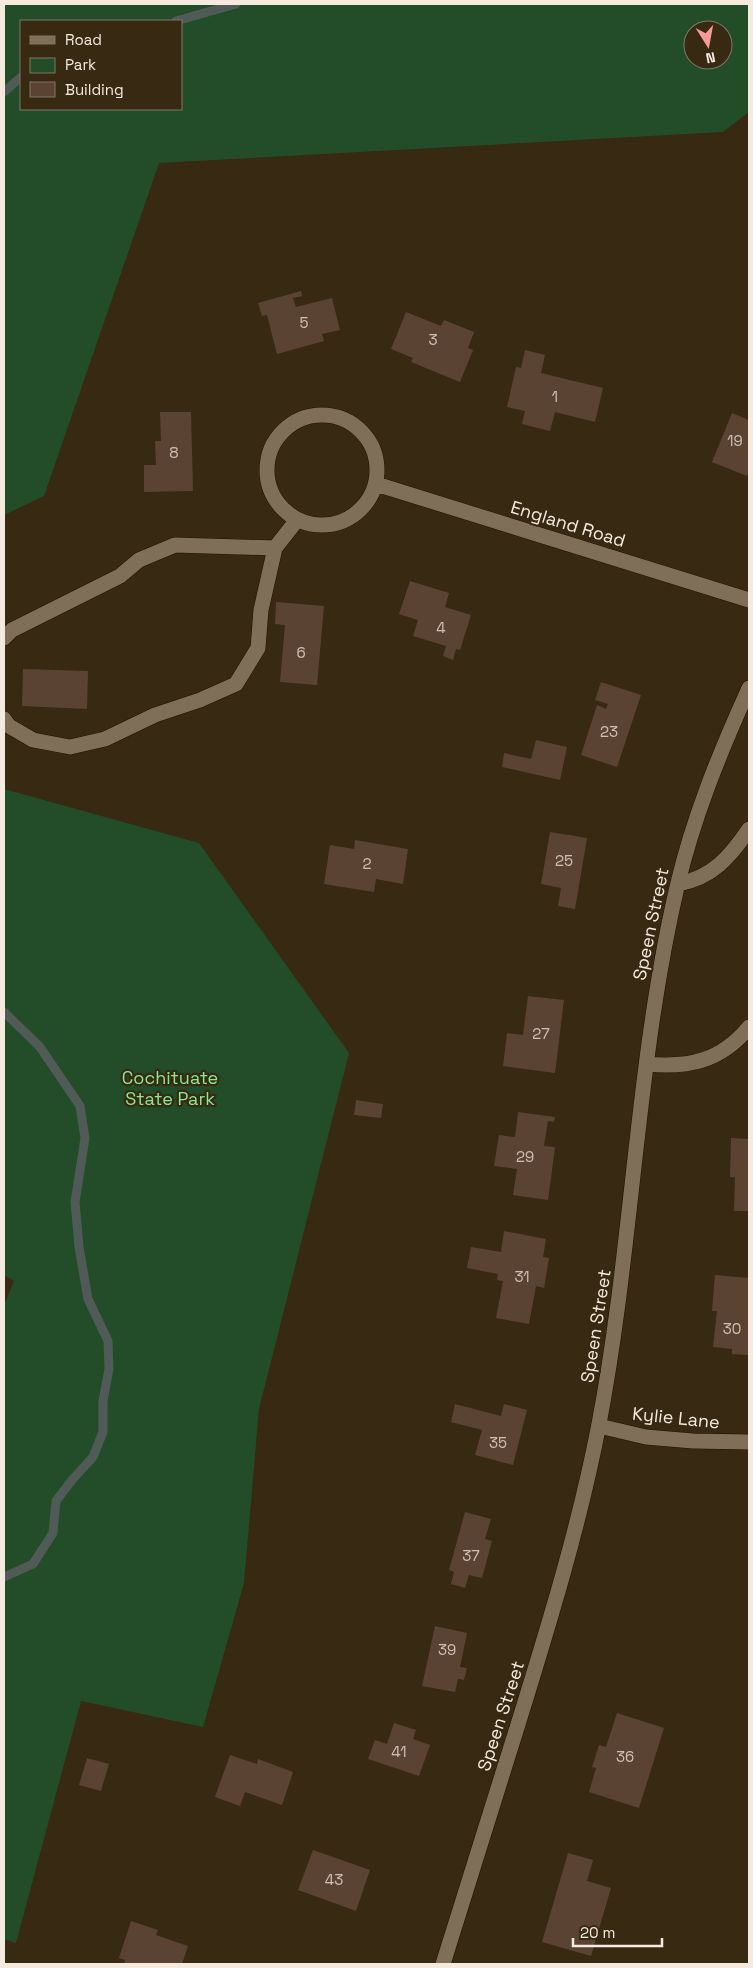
<svg xmlns="http://www.w3.org/2000/svg" width="753" height="1968" font-family="'Space Grotesk',sans-serif">
  <style>
    .green { fill: #224d28; fill-rule: evenodd }
    .lines { fill: none; stroke-linecap: round; stroke-linejoin: round }
    .stream { stroke: #505a56; stroke-width: 9 }
    .building { fill: #5b4334 }
    .minor-casing { stroke: #1f1200; stroke-width: 16 }
    .minor { stroke: #806f58; stroke-width: 15 }
    .labels { text-anchor: middle; stroke-width: 4.5; stroke-linejoin: round; paint-order: stroke }
    .number-label { font-size: 15px; fill: #cec1b4 }
    .street-label { font-size: 18px; fill: #f4ebde; stroke: #382913 }
    .park-label { font-size: 18px; fill: #86eb91; stroke: #382913 }
  </style>
  <rect width="100%" height="100%" fill="#382913"/>
  <path class="green" d="M4 4H749V112L723 132 159 163 44 496 4 515ZM21 21H181V109H21ZM693 30H723V60H693Z
    M4 789 199 843 349 1053 259 1409 244 1583 203 1727 81 1701 16 1943 4 1939V1305L14 1281 4 1275Z"/>
  <g class="lines">
    <path class="stream" d="M176 21 236 4
      M4 92 21 77
      M4 1012 40 1047 80 1106 85 1138 75 1202 79 1247 88 1299 108 1341 109 1369 103 1401V1432L93 1457 72 1480 56 1501 53 1533 33 1564 4 1577"/>
  </g>
  <path class="building" d="M301 291 302 296 293 298 296 307 332 298 340 330 322 334 324 341 277 354 267 315 262 316 258 303Z
    M406 312 441 326 444 320 474 332 468 348 473 350 460 382 411 362 413 358 391 349Z
    M525 350 545 355 541 373 603 388 595 422 555 412 550 431 522 424 525 411 507 407 516 367 521 368Z
    M160 412H191L193 491 144 492V465H156L155 441H161Z
    M732 413 749 420V471L747 476 712 462Z
    M410 581 449 593 445 607 471 615 460 650 456 649 453 660 443 656 446 646 413 636 418 620 399 614Z
    M276 602 324 606 317 685 280 682 285 625 275 624Z
    M23 669 88 671 87 709 22 706Z
    M601 682 641 695 617 767 581 755 597 705 606 709 608 704 595 700Z
    M536 740 567 747 560 780 502 767 504 753 531 759Z
    M550 832 587 838 575 909 558 906 561 888 541 884Z
    M355 840 408 849 403 884 376 879 374 892 324 884 330 845 354 849Z
    M528 996 564 1000 555 1073 503 1066 507 1033 523 1035Z
    M356 1100 383 1104 381 1118 354 1115Z
    M518 1112 555 1117 554 1122 548 1121 544 1146 555 1147 548 1200 513 1195 517 1169 494 1166 499 1135 515 1137Z
    M731 1138 749 1139V1211H734L735 1177H730Z
    M504 1231 546 1239 543 1257 549 1258 544 1288 536 1286 529 1324 496 1318 503 1281 497 1280 498 1274 467 1268 471 1247 501 1252Z
    M715 1275 749 1278V1355L732 1354V1349L713 1347 717 1311H712Z
    M455 1404 501 1416 504 1404 527 1410 513 1465 475 1455 482 1430 451 1422Z
    M465 1512 491 1519 485 1539 492 1541 482 1578 469 1575 465 1588 451 1584 454 1572 449 1570Z
    M435 1626 467 1633 460 1667 467 1668 464 1680 458 1679 455 1692 422 1686Z
    M617 1713 664 1728 639 1808 589 1792 596 1768 592 1767 599 1745 606 1747Z
    M394 1723 416 1730 413 1739 430 1745 419 1776 368 1759 375 1740 387 1744Z
    M230 1755 257 1764 258 1759 293 1772 282 1805 245 1792 240 1806 215 1797Z
    M87 1758 109 1764 101 1791 79 1785Z
    M313 1850 370 1870 356 1911 298 1890Z
    M568 1853 593 1860 587 1881 611 1888 591 1956 542 1942Z
    M131 1921 158 1930 156 1935 188 1946 182 1964H124L125 1960 119 1958Z"/>
  <g class="lines">
    <g class="minor-casing">
      <path id="minor" d="M267 470a55 55 0 1 1 110 0a55 55 0 1 1-110 0Z
        M376 484 749 600
        M4 638 12 630 120 576 139 560 175 545 275 548
        M4 719 9 726 33 740 70 747 105 739 155 715 200 700 236 684 258 648 261 610 275 548 297 520
        M678 884C712 878 730 857 749 829
        M647 1064C689 1068 721 1061 749 1027
        M599 1426 646 1437 693 1441 749 1442
        M443 1964C469 1882 494 1800 520 1718 550 1621 580 1523 599 1424 633 1246 636 1063 677 887 693 818 720 752 749 688"/>
    </g>
    <use href="#minor" class="minor"/>
  </g>
  <g class="labels">
    <g class="number-label">
      <text x="304" y="328">5</text>
      <text x="433" y="345">3</text>
      <text x="555" y="402">1</text>
      <text x="735" y="446">19</text>
      <text x="174" y="458">8</text>
      <text x="441" y="633">4</text>
      <text x="301" y="658">6</text>
      <text x="609" y="737">23</text>
      <text x="564" y="866">25</text>
      <text x="367" y="869">2</text>
      <text x="541" y="1039">27</text>
      <text x="525" y="1162">29</text>
      <text x="522" y="1282">31</text>
      <text x="732" y="1334">30</text>
      <text x="498" y="1448">35</text>
      <text x="471" y="1561">37</text>
      <text x="447" y="1655">39</text>
      <text x="399" y="1757">41</text>
      <text x="625" y="1762">36</text>
      <text x="334" y="1885">43</text>
    </g>
    <g class="street-label">
      <text transform="translate(568 524) rotate(17)" y="6">England Road</text>
      <text transform="translate(651 924) rotate(-78)" y="6">Speen Street</text>
      <text transform="translate(596 1326) rotate(-81)" y="6">Speen Street</text>
      <text transform="translate(676 1418) rotate(6)" y="6">Kylie Lane</text>
      <text transform="translate(501 1716) rotate(-72)" y="6">Speen Street</text>
    </g>
    <g class="park-label">
      <text x="170" y="1084">Cochituate<tspan x="170" dy="21">State Park</tspan></text>
    </g>
  </g>
  <rect width="753" height="1968" fill="none" stroke="#f4ebde" stroke-width="10"/>
  <rect x="20" y="20" width="162" height="90" fill="#382913" stroke="#837764"/>
  <rect x="30" y="36" width="25" height="8" fill="#806f58" stroke="#837764"/>
  <text x="65" y="45" font-size="15" fill="#f4ebde">Road</text>
  <rect x="30" y="58" width="25" height="15" fill="#224d28" stroke="#837764"/>
  <text x="65" y="70" font-size="15" fill="#f4ebde">Park</text>
  <rect x="30" y="82" width="25" height="15" fill="#5b4334" stroke="#837764"/>
  <text x="65" y="95" font-size="15" fill="#f4ebde">Building</text>
  <g transform="translate(708 45) rotate(169)"><circle r="24" fill="#382913" stroke="#837764"/>
  <path d="M0-4L9 19L0 12L-9 19Z" fill="#f59b99"/>
  <text y="-8" font-size="14" font-weight="bold" text-anchor="middle" fill="#f4ebde">N</text>
  </g>
  <path d="M573 1938v8h89v-8" fill="none" stroke="#f4ebde" stroke-width="2.5"/>
  <text x="580" y="1938" font-size="15" fill="#f4ebde" stroke="#382913" stroke-width="4" paint-order="stroke">20 m</text>
</svg>
